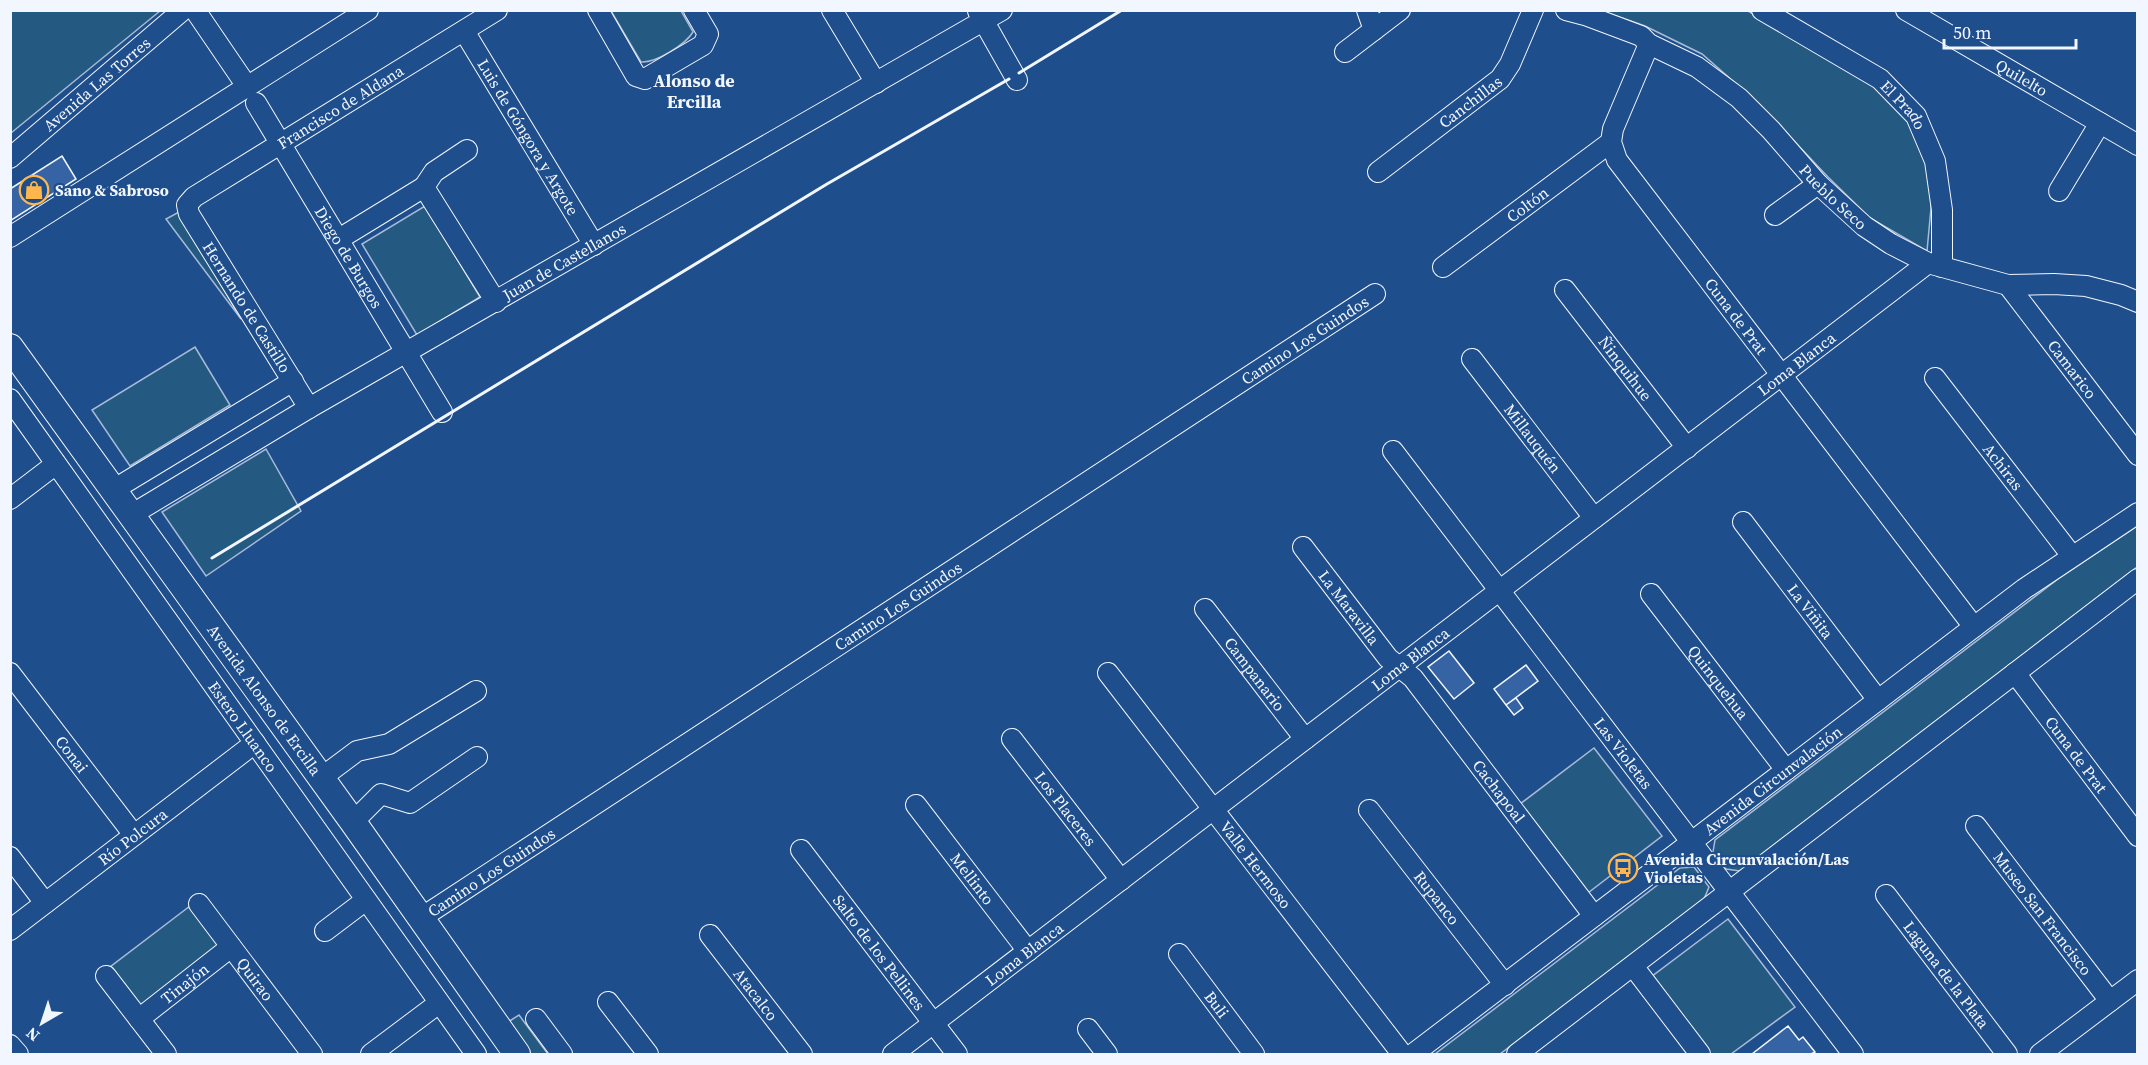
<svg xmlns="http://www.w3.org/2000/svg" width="2148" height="1065" font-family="'Source Serif 4',serif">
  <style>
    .green { fill: #245a82; stroke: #a8bbd7; stroke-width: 1.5 }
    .building { fill: #3563a3; stroke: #f2f6ff; stroke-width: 1.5 }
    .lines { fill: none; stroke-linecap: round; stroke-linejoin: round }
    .minor-casing { stroke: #f2f6ff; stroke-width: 22 }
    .major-casing { stroke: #f2f6ff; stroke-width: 28 }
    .minor { stroke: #1f4e8c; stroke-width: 20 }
    .major { stroke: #1f4e8c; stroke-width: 26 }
    .wall { stroke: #f2f6ff; stroke-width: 3 }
    .power { stroke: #ffb74d; stroke-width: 1.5; stroke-dasharray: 21 4.5 3 4.5; stroke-linecap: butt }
    .labels { text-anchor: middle; stroke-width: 4.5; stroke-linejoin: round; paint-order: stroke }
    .street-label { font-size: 16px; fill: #f2f6ff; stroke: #1f4e8c }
    .poi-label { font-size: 16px; font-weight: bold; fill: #f2f6ff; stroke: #1f4e8c; text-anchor: start }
    .neighbourhood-label { font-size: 18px; font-weight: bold; fill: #f2f6ff; stroke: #1f4e8c }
  </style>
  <rect width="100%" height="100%" fill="#1f4e8c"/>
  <path class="green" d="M11 10H160V11L11 133Z
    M611 11H681L693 32C685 45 656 63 641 62Z
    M1602 11H1748L1881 88 1912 126 1929 162 1931 208 1927 251 1870 218 1828 177 1758 103 1702 54 1645 26Z
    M425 206 480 297 417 335 362 244Z
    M179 212 241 319 166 219Z
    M195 347 230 405 130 466 92 410Z
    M266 449 301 511 206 576 162 512Z
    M2137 526V567L1740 871 1726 869 1713 852 1715 840 2058 579Z
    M1594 748 1662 836 1584 896 1516 807Z
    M1694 867 1709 887 1704 899 1500 1054H1435L1680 868Z
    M190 906 222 948 142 1009 110 967Z
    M1728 919 1795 1007 1731 1054H1709L1651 977Z
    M519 1015 548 1054H531L508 1022Z"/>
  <path class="building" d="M62 156 76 179 10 221V189Z
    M1449 651 1474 683 1454 699 1428 667Z
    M1526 665 1538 681 1506 705 1494 689Z
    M1516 698 1523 708 1514 715 1506 705Z
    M1788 1026 1799 1040 1803 1037 1815 1052 1811 1054H1752Z"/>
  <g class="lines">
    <g class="minor-casing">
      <g id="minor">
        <path d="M195 10 242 79"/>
        <path d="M598 10 636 76 645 79 703 45 708 34 694 10"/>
        <path d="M832 10 876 83"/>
        <path d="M1367 10 1374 30"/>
        <path id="s1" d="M1566 10 1585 15 1641 36 1649 44 1697 67 1739 98 1771 130 1818 184 1864 226 1891 244 1928 263 2008 285 2054 284 2086 286 2121 295 2138 302"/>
        <path id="s2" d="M1762 10 1880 79 1916 116 1935 161 1942 210V267"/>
        <path id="s3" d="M1906 10 2138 145"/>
        <path d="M978 11 1017 80"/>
        <path id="s4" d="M464 31 594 245"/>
        <path id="s5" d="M1649 44 1613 129 1611 142 1617 160 1974 627"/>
        <path d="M1345 52 1400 10"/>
        <path id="s6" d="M256 103 442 412"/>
        <path id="s7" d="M10 158 183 10"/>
        <path id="s8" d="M1378 172 1500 79 1510 64 1533 10"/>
        <path d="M424 187 434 172 467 150"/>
        <path d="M2059 191 2100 123"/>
        <path d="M1775 215 1818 184"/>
        <path d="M10 237 368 10"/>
        <path d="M339 239 424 187 496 302"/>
        <path id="s9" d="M1443 267 1611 142"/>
        <path id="s10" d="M2008 285 2138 455"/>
        <path id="s11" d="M1565 290 1687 448"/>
        <path id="s12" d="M1472 359 1594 518"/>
        <path id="s13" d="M1935 378 2072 556"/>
        <path id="s14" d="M10 399 476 1054"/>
        <path id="s15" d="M309 408 189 214 187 205 194 197 497 10"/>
        <path id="s16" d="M1393 451 1853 1054"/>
        <path d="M113 490 293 381"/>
        <path d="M10 499 56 464"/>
        <path id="s17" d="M131 515 309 408 1002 10"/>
        <path id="s18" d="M1743 522 1878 700"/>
        <path id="s19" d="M1303 547 1388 658 1413 678 1594 916"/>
        <path id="s20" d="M1651 594 1786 770"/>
        <path id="s21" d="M1205 609 1305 739"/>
        <path id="s22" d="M10 673 134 835"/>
        <path id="s23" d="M1108 673 1402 1054"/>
        <path id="s24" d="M2015 673 2138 836"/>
        <path id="s25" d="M1012 739 1121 880"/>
        <path d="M321 778 357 751 389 744 476 691"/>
        <path id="s26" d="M916 805 1028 951"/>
        <path id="s27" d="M1369 810 1505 985"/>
        <path d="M353 822 381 794 410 803 477 757"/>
        <path id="s28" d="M1976 826 2110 1001"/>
        <path id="s29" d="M801 850 957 1054"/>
        <path d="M10 857 45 903"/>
        <path id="s30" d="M1886 895 2007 1054"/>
        <path id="s31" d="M199 904 312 1054"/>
        <path id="s32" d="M421 918 1375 294"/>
        <path id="s33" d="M10 930 255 743"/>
        <path d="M325 931 366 900"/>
        <path id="s34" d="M710 935 802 1054"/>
        <path id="s35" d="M1179 954 1254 1054"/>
        <path d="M1633 966 1700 1054"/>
        <path d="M106 976 166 1054"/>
        <path d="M608 1002 648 1054"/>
        <path id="s36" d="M139 1019 231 947"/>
        <path d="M536 1019 562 1054"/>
        <path d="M1088 1029 1107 1054"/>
        <path d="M10 1045 18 1054"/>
        <path d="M371 1054 439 1003"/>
        <path id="s37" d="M893 1054 1928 263"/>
        <path id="s38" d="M1413 1054 2024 589 2138 513"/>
        <path d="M1517 1054 2138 579"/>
        <path d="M2040 1054 2138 980"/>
      </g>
    </g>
    <g class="major-casing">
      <g id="major">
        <path id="s39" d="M10 347 353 822 517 1054"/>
      </g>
    </g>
    <use href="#minor" class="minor"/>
    <use href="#major" class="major"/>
    <path class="wall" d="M1019 73 1122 10
      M212 558 827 184 1009 79"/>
    <path class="power" d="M10 13 13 10"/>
  </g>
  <defs>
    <g id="shop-ring" transform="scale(1.5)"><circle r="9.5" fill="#1f4e8c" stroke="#ffb74d" stroke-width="1.5"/><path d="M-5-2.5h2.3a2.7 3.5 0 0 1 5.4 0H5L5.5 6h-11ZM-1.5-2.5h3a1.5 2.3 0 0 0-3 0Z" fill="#ffb74d"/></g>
    <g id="bus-ring" transform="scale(1.5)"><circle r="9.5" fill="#1f4e8c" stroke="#ffb74d" stroke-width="1.5"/><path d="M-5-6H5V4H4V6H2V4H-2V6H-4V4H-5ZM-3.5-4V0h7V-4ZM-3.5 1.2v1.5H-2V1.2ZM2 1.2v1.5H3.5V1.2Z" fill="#ffb74d"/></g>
  </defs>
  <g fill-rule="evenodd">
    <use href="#shop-ring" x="34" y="190"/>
    <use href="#bus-ring" x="1623" y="868"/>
  </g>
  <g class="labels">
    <g class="street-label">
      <text dy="6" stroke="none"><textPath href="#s3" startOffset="134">Quilelto</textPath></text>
      <text dy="6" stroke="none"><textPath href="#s7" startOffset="114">Avenida Las Torres</textPath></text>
      <text dy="6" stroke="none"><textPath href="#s8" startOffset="116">Canchillas</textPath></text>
      <text dy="6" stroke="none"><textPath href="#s15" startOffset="420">Francisco de Aldana</textPath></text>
      <text dy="6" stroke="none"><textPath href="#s2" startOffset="172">El Prado</textPath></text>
      <text dy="6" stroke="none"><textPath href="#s4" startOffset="124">Luis de Góngora y Argote</textPath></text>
      <text dy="6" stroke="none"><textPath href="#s1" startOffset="333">Pueblo Seco</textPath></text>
      <text dy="6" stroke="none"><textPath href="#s9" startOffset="105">Coltón</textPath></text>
      <text dy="6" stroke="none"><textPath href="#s6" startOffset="180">Diego de Burgos</textPath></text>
      <text dy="6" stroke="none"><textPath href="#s17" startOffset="502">Juan de Castellanos</textPath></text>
      <text transform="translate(247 307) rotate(58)" y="6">Hernando de Castillo</text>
      <text dy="6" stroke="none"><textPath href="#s5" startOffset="321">Cuna de Prat</textPath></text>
      <text dy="6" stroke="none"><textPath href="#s32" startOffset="1056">Camino Los Guindos</textPath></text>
      <text dy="6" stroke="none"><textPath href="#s37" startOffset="1137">Loma Blanca</textPath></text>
      <text dy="6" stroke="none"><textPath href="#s11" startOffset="99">Ñinquihue</textPath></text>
      <text dy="6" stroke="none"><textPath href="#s10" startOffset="106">Camarico</textPath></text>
      <text dy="6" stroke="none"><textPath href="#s12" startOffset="100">Millauquén</textPath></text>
      <text dy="6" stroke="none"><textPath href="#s13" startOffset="112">Achiras</textPath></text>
      <text dy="6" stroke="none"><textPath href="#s32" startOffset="570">Camino Los Guindos</textPath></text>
      <text dy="6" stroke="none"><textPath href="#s19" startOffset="76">La Maravilla</textPath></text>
      <text dy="6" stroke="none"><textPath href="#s18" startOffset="112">La Viñita</textPath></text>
      <text dy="6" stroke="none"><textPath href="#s37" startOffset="651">Loma Blanca</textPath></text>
      <text dy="6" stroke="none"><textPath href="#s21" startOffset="82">Campanario</textPath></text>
      <text dy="6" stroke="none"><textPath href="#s20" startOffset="111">Quinquehua</textPath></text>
      <text dy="6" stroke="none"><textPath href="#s39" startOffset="435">Avenida Alonso de Ercilla</textPath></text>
      <text dy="6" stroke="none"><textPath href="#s14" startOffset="402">Estero Lluanco</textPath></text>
      <text dy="6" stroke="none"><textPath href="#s16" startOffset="380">Las Violetas</textPath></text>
      <text dy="6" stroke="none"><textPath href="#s22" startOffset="102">Conai</textPath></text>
      <text dy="6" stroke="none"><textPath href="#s24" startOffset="102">Cuna de Prat</textPath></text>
      <text dy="6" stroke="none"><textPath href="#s38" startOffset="452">Avenida Circunvalación</textPath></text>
      <text dy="6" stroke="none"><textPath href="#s19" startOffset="314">Cachapoal</textPath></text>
      <text dy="6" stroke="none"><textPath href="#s25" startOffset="88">Los Placeres</textPath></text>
      <text dy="6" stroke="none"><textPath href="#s33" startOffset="154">Río Polcura</textPath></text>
      <text dy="6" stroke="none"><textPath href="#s23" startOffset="242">Valle Hermoso</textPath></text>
      <text dy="6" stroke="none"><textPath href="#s32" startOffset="84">Camino Los Guindos</textPath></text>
      <text dy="6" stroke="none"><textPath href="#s26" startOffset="93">Mellinto</textPath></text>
      <text dy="6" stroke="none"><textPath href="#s27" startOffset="111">Rupanco</textPath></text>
      <text dy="6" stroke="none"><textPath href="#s28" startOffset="110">Museo San Francisco</textPath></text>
      <text dy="6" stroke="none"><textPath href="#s29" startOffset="129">Salto de los Pellines</textPath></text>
      <text dy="6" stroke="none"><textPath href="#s37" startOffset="165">Loma Blanca</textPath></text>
      <text dy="6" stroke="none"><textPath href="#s30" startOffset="100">Laguna de la Plata</textPath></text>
      <text dy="6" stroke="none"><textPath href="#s31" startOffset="94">Quirao</textPath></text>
      <text dy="6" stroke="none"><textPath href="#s36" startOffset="58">Tinajón</textPath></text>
      <text dy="6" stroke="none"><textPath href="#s34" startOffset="75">Atacalco</textPath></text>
      <text dy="6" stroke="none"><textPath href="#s35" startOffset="63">Buli</textPath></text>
    </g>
    <g class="poi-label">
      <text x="55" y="196">Sano &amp; Sabroso</text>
      <text x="1644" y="865">Avenida Circunvalación/Las<tspan x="1644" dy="18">Violetas</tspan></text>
    </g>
    <g class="neighbourhood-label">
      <text x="694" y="87">Alonso de<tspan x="694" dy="21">Ercilla</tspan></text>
    </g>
  </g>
  <rect width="2148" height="1065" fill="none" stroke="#f2f6ff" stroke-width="24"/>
  <g transform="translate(42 1023) rotate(219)" stroke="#1f4e8c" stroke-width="4.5" paint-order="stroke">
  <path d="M0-4.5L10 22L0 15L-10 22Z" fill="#f2f6ff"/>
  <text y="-9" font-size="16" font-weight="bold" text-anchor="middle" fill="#f2f6ff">N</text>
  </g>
  <path d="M1944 39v9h132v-9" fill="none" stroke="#f2f6ff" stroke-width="3"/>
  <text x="1953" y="39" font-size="18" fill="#f2f6ff" stroke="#1f4e8c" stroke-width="4.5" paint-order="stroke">50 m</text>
</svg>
